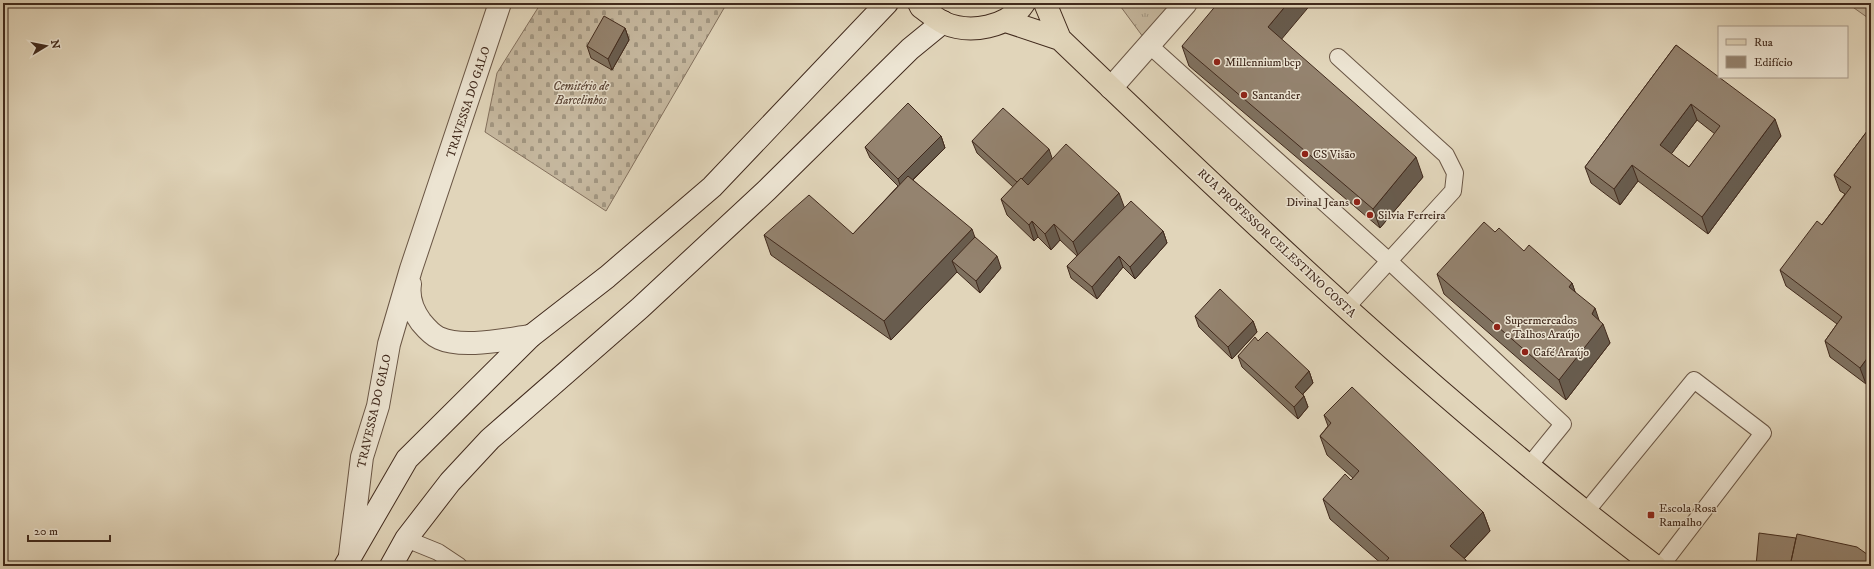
<svg xmlns="http://www.w3.org/2000/svg" width="1874" height="569" font-family="'IM FELL DW Pica',serif">
  <style>
    .grass { fill: #c6b89f; stroke: #84715e }
    .cemetery { fill: url(#cemetery-stones); stroke: #84715e }
    .park { fill: url(#park-tufts); stroke: #84715e }
    .lines { fill: none; stroke-linecap: round; stroke-linejoin: round }
    .service-casing { stroke: #695544; stroke-width: 18 }
    .minor-casing { stroke: #695544; stroke-width: 24 }
    .secondary-casing { stroke: #412a1d; stroke-width: 24 }
    .primary-casing { stroke: #412a1d; stroke-width: 24 }
    .service { stroke: #ece4d2; stroke-width: 16 }
    .minor { stroke: #ece4d2; stroke-width: 22 }
    .secondary { stroke: #ece4d2; stroke-width: 22 }
    .primary { stroke: #e1d5ba; stroke-width: 22 }
    .wall { fill: #7f715f; stroke: #412a1d; fill-rule: evenodd }
    .shaded-wall { fill: #685c4e; stroke: #412a1d }
    .building { fill: #94836f; stroke: #412a1d; fill-rule: evenodd }
    .poi-dot { fill: #8f2418; stroke: #ece4d2; stroke-width: 1.5 }
    .labels { text-anchor: middle; stroke-width: 3; stroke-linejoin: round; paint-order: stroke }
    .poi-label { font-size: 12px; fill: #412a1d; stroke: #ece4d2; text-anchor: start }
    .park-label { font-size: 12px; font-style: italic; fill: #5c4637; stroke: #ece4d2 }
    .street-label { font-size: 12px; fill: #412a1d; stroke: #ece4d2 }
  </style>
  <defs>
    <pattern id="cemetery-stones" width="16" height="16" patternUnits="userSpaceOnUse"><rect width="16" height="16" fill="#c6b89f"/><path d="M2 7V4a2 2 0 0 1 4 0v3zM10 15v-3a2 2 0 0 1 4 0v3z" fill="#a29681"/></pattern>
    <pattern id="park-tufts" width="24" height="20" patternUnits="userSpaceOnUse"><rect width="24" height="20" fill="#c6b89f"/><path d="M3 7l-1-3M5 7V3M7 7l1-3M15 17l-1-3M17 17v-4M19 17l1-3" fill="none" stroke="#a29681"/></pattern>
  </defs>
  <rect width="100%" height="100%" fill="#e1d5ba"/>
  <filter id="stains"><feTurbulence type="fractalNoise" baseFrequency=".005" numOctaves="4"/><feColorMatrix values="0 0 0 0 .2 0 0 0 0 .09 0 0 0 0 .02 0 0 0 .5 -.17"/></filter>
  <radialGradient id="worn" r=".72"><stop offset=".6" stop-color="#630" stop-opacity="0"/><stop offset="1" stop-color="#630" stop-opacity=".3"/></radialGradient>
  <path class="grass" d="M1847 3H1871V20Z"/>
  <path class="cemetery" d="M541 3H727L606 211 485 132 497 73Z"/>
  <path class="park" d="M1118 3H1188L1149 45Z"/>
  <g class="lines">
    <g class="service-casing">
      <path id="service" d="M1149 45 1389 261 1563 424 1528 467
        M1338 57 1446 155 1455 173 1453 191 1346 308
        M1585 513 1694 380 1763 433 1661 566
        M406 539 438 552 459 566"/>
    </g>
    <g class="minor-casing">
      <path id="minor" d="M1111 88 1186 3
        M410 284C408 297 413 311 421 322 426 328 432 335 439 338 463 349 506 339 531 336
        M350 555 362 457 378 406 389 344 411 269 500 3"/>
    </g>
    <g class="secondary-casing">
      <path id="secondary" d="M345 566 407 459 531 336 607 277 712 187 887 3
        M391 566 406 539 450 482 490 439 640 308 767 190 910 49 943 22"/>
    </g>
    <g class="primary-casing">
      <path id="primary" d="M919 3 921 7C928 12 936 19 944 23 970 34 1008 28 1024 3
        M1045 3 1060 39C1251 222 1444 406 1655 566
        M1006 21 1060 39"/>
    </g>
    <use href="#service" class="service"/>
    <use href="#minor" class="minor"/>
    <use href="#secondary" class="secondary"/>
    <use href="#primary" class="primary"/>
  </g>
  <path class="wall" d="M625 28 629 40 612 70 591 58 587 46Z
    M1281 39 1423 177 1380 228 1189 66 1182 46Z
    M1676 45 1781 136 1708 234 1638 181 1620 205 1591 183 1585 167ZM1697 120 1715 134 1689 167 1671 154Z
    M1871 126V377L1866 384 1830 357 1825 341 1837 324 1786 286 1780 270 1822 225 1845 194 1840 191 1834 175Z
    M941 136 945 148 913 180 975 237 1001 268 980 293 957 272 891 340 771 255 764 235 853 234 898 186 870 158 865 147Z
    M972 141 1052 159 1124 208 1163 231 1167 243 1135 279 1123 267 1097 299 1071 278 1067 266 1077 256 1060 240 1051 250 1038 237 1034 241 1007 215 1001 199 1013 187 977 153Z
    M1524 251 1572 283 1575 292 1599 320 1610 343 1566 400 1444 294 1437 274Z
    M1195 316 1253 321 1257 332 1232 359 1199 327Z
    M1258 341 1309 371 1313 383 1303 394 1308 407 1298 419 1242 367 1238 356Z
    M1324 415 1483 512 1490 531 1464 559 1383 565 1330 519 1323 499 1351 480 1353 478 1327 455 1320 436 1328 426Z"/>
  <path class="shaded-wall" d="M1288 3H1312L1275 47 1268 27Z
    M625 28 629 40 612 70 608 59Z
    M1691 104 1697 120 1666 161 1660 145Z
    M1775 119 1781 136 1708 234 1702 217Z
    M941 136 945 148 902 190 898 179Z
    M1049 149 1053 161 1022 195 1018 183Z
    M1416 157 1423 177 1380 228 1373 209Z
    M1632 165 1638 181 1620 205 1614 189Z
    M1119 193 1125 209 1079 258 1073 242Z
    M1032 221 1038 237 1034 241 1029 225Z
    M1054 224 1060 240 1051 250 1045 234Z
    M972 229 979 249 952 261 957 272 891 340 884 321Z
    M1163 231 1167 243 1135 279 1130 267Z
    M997 256 1001 268 980 293 976 281Z
    M1119 256 1123 267 1097 299 1092 287Z
    M1572 283 1579 303 1569 287Z
    M1595 308 1601 326 1603 324 1610 343 1566 400 1559 380Z
    M1253 321 1257 332 1232 359 1228 347Z
    M1871 353V377L1866 384 1860 368Z
    M1309 371 1313 383 1299 398 1295 387Z
    M1304 396 1308 407 1298 419 1294 407Z
    M1483 512 1490 531 1457 566 1450 546Z
    M1466 560 1468 566H1460Z"/>
  <path class="building" d="M1218 3H1288L1268 27 1416 157 1373 209 1182 46Z
    M604 16 625 28 608 59 587 46Z
    M1676 45 1775 119 1702 217 1632 165 1614 189 1585 167ZM1691 104 1720 126 1689 167 1660 145Z
    M908 103 941 136 898 179 865 147Z
    M1003 108 1049 149 1022 179 1021 178 1017 182 972 141Z
    M1871 126V353L1860 368 1825 341 1842 317 1780 270 1817 221 1822 225 1851 187 1834 175Z
    M1066 144 1119 193 1073 242 1054 224 1045 234 1032 221 1029 225 1001 199 1021 178 1028 185Z
    M908 176 972 229 884 321 764 235 809 195 853 234Z
    M1131 201 1163 231 1130 267 1119 256 1092 287 1067 266Z
    M1484 222 1495 232 1499 228 1524 251 1529 245 1572 283 1569 287 1595 308 1592 314 1603 324 1559 380 1437 274Z
    M975 237 997 256 976 281 952 261Z
    M1220 289 1253 321 1228 347 1195 316Z
    M1267 332 1309 371 1295 387 1304 396 1294 407 1238 356 1255 337 1258 341Z
    M1352 387 1483 512 1450 546 1466 560 1460 566H1382L1389 558 1323 499 1345 474 1351 480 1359 471 1320 436 1331 423 1324 415Z
    M1759 533 1796 538 1790 566H1756Z
    M1797 534 1857 547 1871 557V566H1790Z"/>
  <g class="poi-dot">
    <circle cx="1217" cy="62" r="4"/>
    <circle cx="1244" cy="95" r="4"/>
    <circle cx="1305" cy="154" r="4"/>
    <circle cx="1357" cy="202" r="4"/>
    <circle cx="1370" cy="215" r="4"/>
    <circle cx="1497" cy="327" r="4"/>
    <circle cx="1525" cy="352" r="4"/>
    <rect x="1647" y="511" width="8" height="8" rx="2"/>
  </g>
  <g class="labels">
    <g class="poi-label">
      <text x="1225" y="66">Millennium bcp</text>
      <text x="1252" y="99">Santander</text>
      <text x="1313" y="158">CS Visão</text>
      <text x="1349" y="206" text-anchor="end">Divinal Jeans</text>
      <text x="1378" y="219">Silvia Ferreira</text>
      <text x="1505" y="324">Supermercados<tspan x="1505" dy="14">e Talhos Araújo</tspan></text>
      <text x="1533" y="356">Café Araújo</text>
      <text x="1659" y="512">Escola Rosa<tspan x="1659" dy="14">Ramalho</tspan></text>
    </g>
    <g class="park-label">
      <text x="581" y="90">Cemitério de<tspan x="581" dy="14">Barcelinhos</tspan></text>
    </g>
    <g class="street-label">
      <text transform="translate(468 102) rotate(-72)" y="4">TRAVESSA DO GALO</text>
      <text transform="translate(1277 243) rotate(43)" y="4">RUA PROFESSOR CELESTINO COSTA</text>
      <text transform="translate(374 411) rotate(-77)" y="4">TRAVESSA DO GALO</text>
    </g>
  </g>
  <rect width="1874" height="569" fill="none" stroke="#e1d5ba" stroke-width="16"/>
  <rect x="4" y="4" width="1866" height="561" fill="none" stroke="#412a1d" stroke-width="2"/>
  <rect x="8" y="8" width="1858" height="553" fill="none" stroke="#412a1d"/>
  <rect x="1718" y="26" width="130" height="52" fill="#ece4d2" stroke="#a89a8a"/>
  <rect x="1726" y="39" width="20" height="6" fill="#e1d5ba" stroke="#a89a8a"/>
  <text x="1754" y="46" font-size="12" fill="#412a1d">Rua</text>
  <rect x="1726" y="56" width="20" height="12" fill="#94836f" stroke="#a89a8a"/>
  <text x="1754" y="66" font-size="12" fill="#412a1d">Edifício</text>
  <g transform="translate(46 46) rotate(80)" stroke="#ece4d2" stroke-width="3" paint-order="stroke">
  <path d="M0-3L7 15L0 10L-7 15Z" fill="#412a1d"/>
  <text y="-6" font-size="11" font-weight="bold" text-anchor="middle" fill="#412a1d">N</text>
  </g>
  <path d="M28 535v6h82v-6" fill="none" stroke="#412a1d" stroke-width="2"/>
  <text x="34" y="535" font-size="12" fill="#412a1d" stroke="#ece4d2" stroke-width="3" paint-order="stroke">20 m</text>
  <rect width="100%" height="100%" filter="url(#stains)"/>
  <rect width="100%" height="100%" fill="url(#worn)"/>
</svg>
